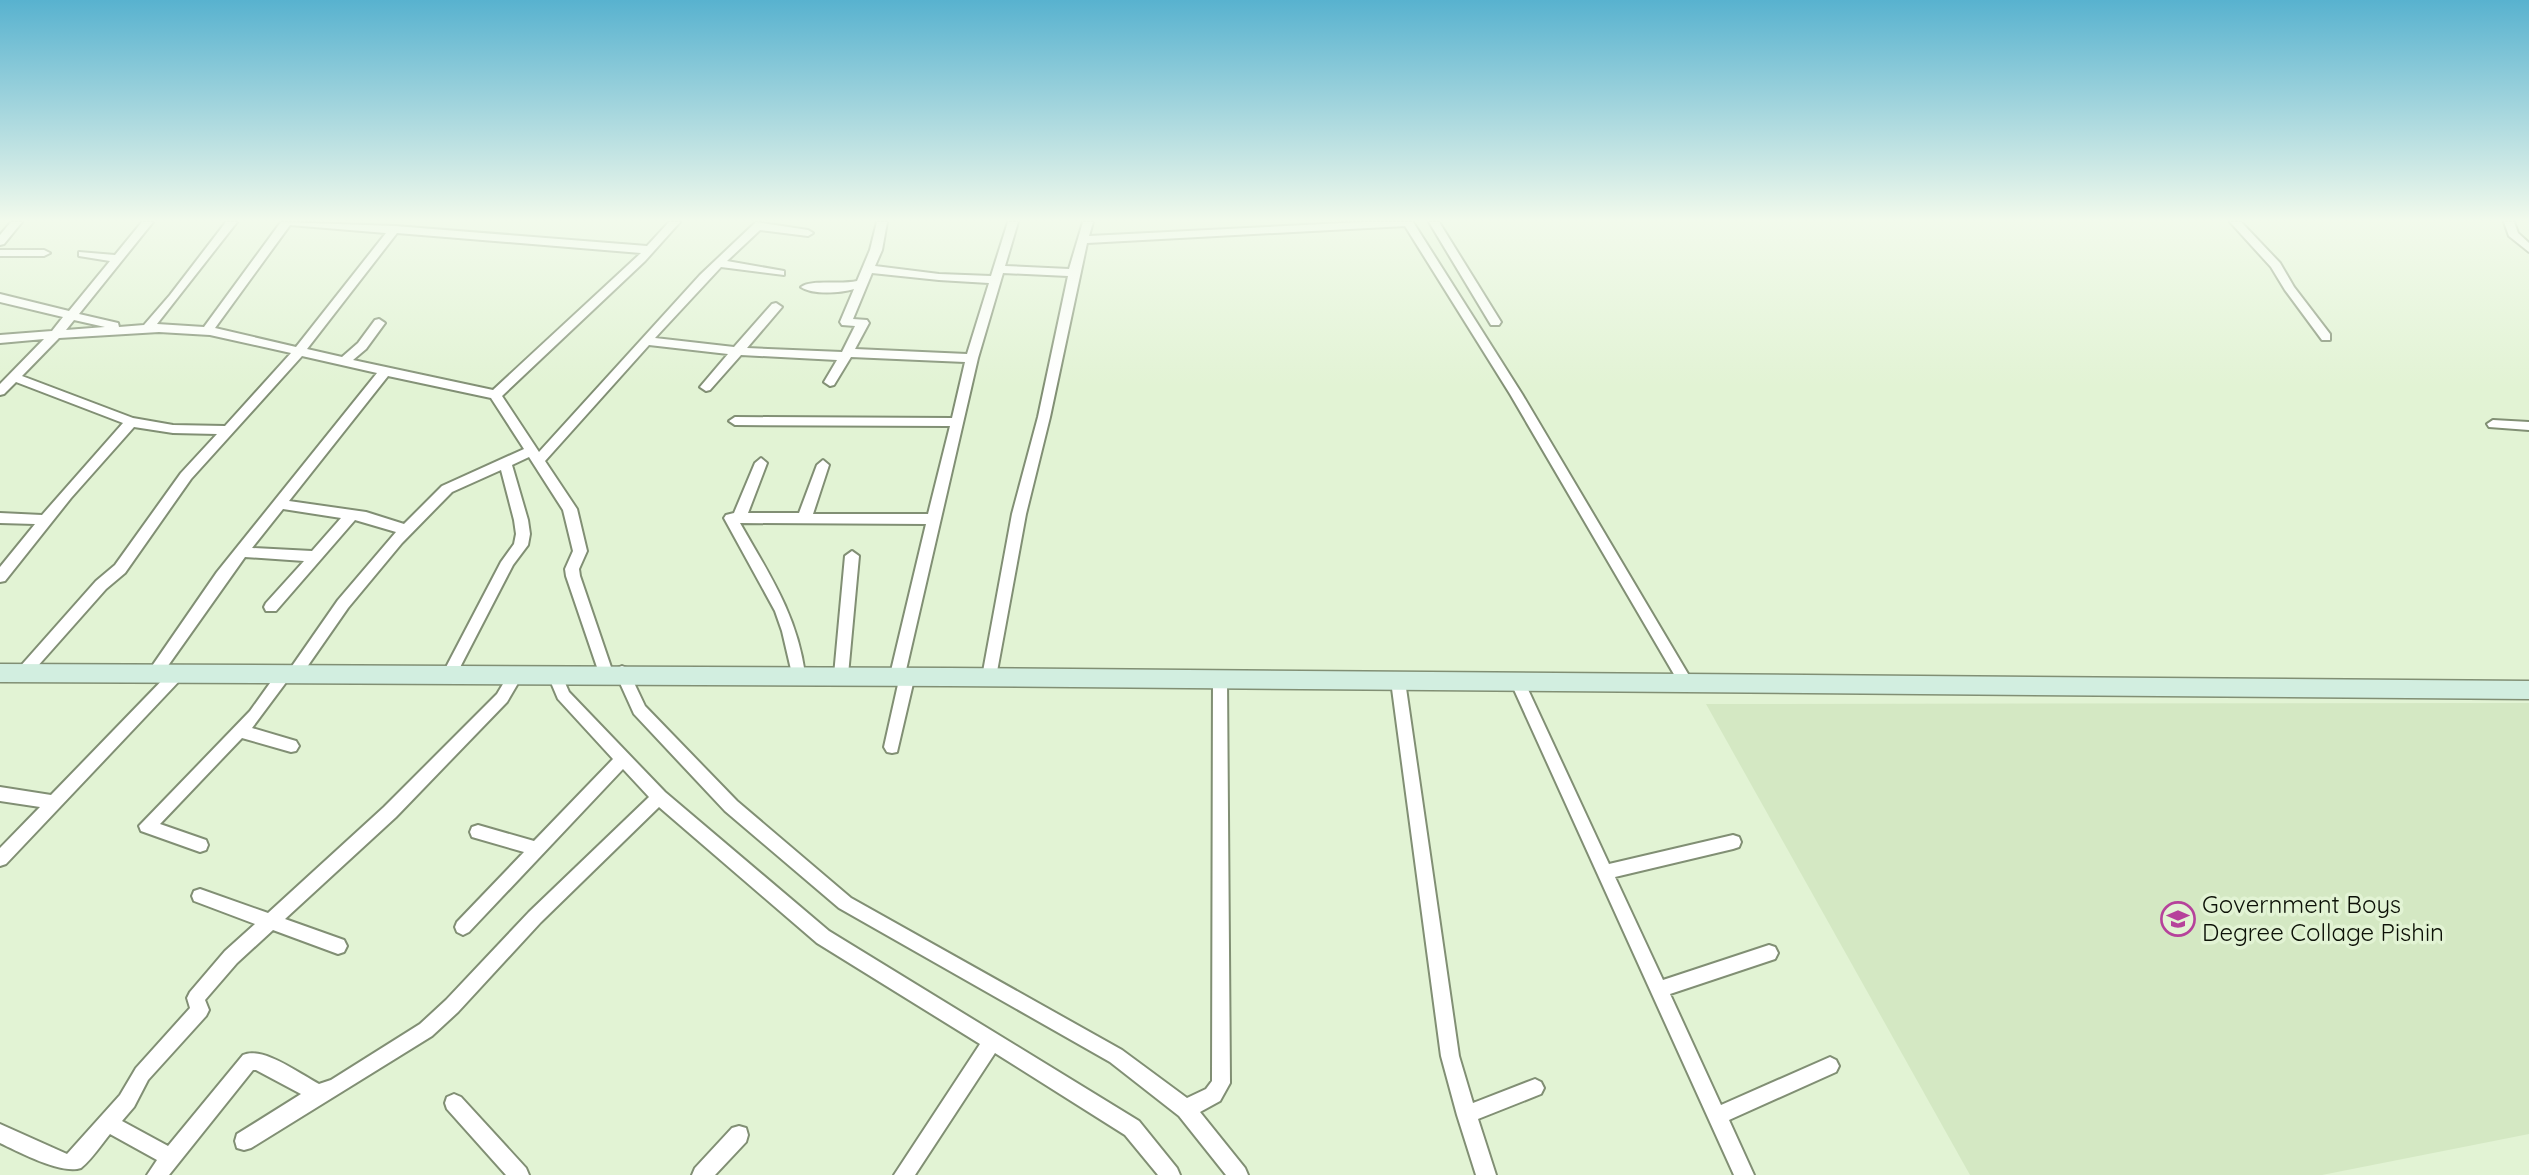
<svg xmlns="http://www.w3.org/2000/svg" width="2529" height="1175" font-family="Quicksand,sans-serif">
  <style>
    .built { fill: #d4e8c3 }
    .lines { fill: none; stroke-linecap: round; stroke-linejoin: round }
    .minor-casing { stroke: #818f74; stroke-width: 4 }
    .secondary-casing { stroke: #818f74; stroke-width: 3 }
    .minor { fill: #fff; fill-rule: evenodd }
    .secondary { fill: #d2eee0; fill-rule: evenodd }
    .labels { text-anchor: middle; stroke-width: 7; stroke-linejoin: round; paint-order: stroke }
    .near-poi-label { font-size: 24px; fill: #0c1107; stroke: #e2f3d4; text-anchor: start }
  </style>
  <rect width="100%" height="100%" fill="#e2f3d4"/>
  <path class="built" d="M2529 703V1134L2322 1175H1970L1706 704Z"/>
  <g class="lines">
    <g class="minor-casing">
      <path id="minor" d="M11 222H22L4 244 0 245V235Z
        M142 222H153L79 314 118 323 119 327 144 325 170 295 226 222H237L157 324 204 327 281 222 395 226 647 246 669 222H680L645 261 502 396 539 452 700 275 756 222 808 230 813 233 808 236 760 230 727 261 784 271V275L721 267 655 338 734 347 772 304 776 303 782 307 747 348 842 352 855 326 842 325 840 322 854 289C840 293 813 295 801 287 812 279 842 285 857 281L870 250 877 222H887L882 250 875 266 939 274 991 276 1008 222H1018L1005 266 1069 269 1083 222H1093L1089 236 1363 222H1413L1522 394 1694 684 1692 688H1682L1510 394 1405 226 1087 243 1050 417 1026 514 996 677 994 681H984L982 677 1012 514 1038 417 1068 276 1003 273 978 358 906 670 913 671 915 675 897 752 892 753 887 752 884 747 899 680 892 679 890 675 926 524 740 523C769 574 797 615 805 674L803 678H793L782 631 775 611 724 518 726 515 734 513 755 463 761 458 767 463 748 513H799L817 465 823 460 829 465 813 514H928L950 426 735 425 729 421 735 417 952 418 965 362 851 357 834 385 830 386 824 382 837 360 741 355 710 390 706 391 700 387 728 354 649 345 545 461 577 509 587 551 579 569 580 576 613 673 611 677H601L599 673 566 576 565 569 573 551 563 510 529 457 512 465 528 520 530 534 528 545 513 565 455 677H445L443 673 501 562 514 544 516 534 514 520 501 470 452 492 402 543 348 608 300 677H290L252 728 296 741 299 746 296 751 291 752 242 738 160 824 206 840 208 845 206 850 200 852 141 831 139 826 250 711 280 669H290L338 600 396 532 355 520 276 611H266L264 607 266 603 304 561 245 557 160 677H150L148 673 150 669 217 572 377 373 302 356 191 479 125 573 106 589 28 677H18L16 673 18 669 96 581 115 565 181 473 217 434 173 433 134 427 71 498 5 581 0 582V567L35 524 0 523V513L42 515 123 423 16 382 4 394 0 395V384L44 339 0 343V335L52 331 63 317 0 302V294L69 311 110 261 79 256V252L115 255ZM290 225 386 233 296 347 215 328ZM397 233 641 253 493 390 353 360 366 349 385 323 379 319 375 320 358 343 342 357 307 349ZM872 273 939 280 989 283 967 354 855 349 869 323 867 320 853 319ZM74 320 105 327 66 330ZM159 332 210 335 291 353 225 426 173 425 133 418 22 376 59 338ZM388 376 491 398 524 449 442 486 404 524 366 512 289 501ZM283 509 341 518 312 551 252 548Z
        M1429 222H1439L1501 322 1499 325H1491Z
        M2230 222H2241L2280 263 2294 287 2330 334V340H2322L2285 290 2271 267Z
        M2504 222H2514L2518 233 2529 243V252L2509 236Z
        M0 250H44L50 253 44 256H0Z
        M2493 420 2529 422V430L2489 427 2487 424Z
        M852 551 859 556 848 675 846 679H836L834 675 845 556Z
        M622 666 627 668 645 706 737 801 851 898 1122 1050 1187 1098 1206 1089 1212 1081 1213 679 1215 675H1225L1227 679 1230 1083 1220 1101 1200 1112 1245 1168 1248 1175H1226L1179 1116 1110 1062 839 908 725 811 634 714 615 672 617 668Z
        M178 667 183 669 185 673 183 677 6 864 0 866V848L40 807 0 801V787L51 795 173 669Z
        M517 667 522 669 524 673 507 702 396 817 285 919 344 940 347 946 344 952 338 954 273 930 237 963 205 1000 209 1010 206 1016 148 1080 134 1107 122 1121 168 1146 243 1055C263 1046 300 1074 319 1084L331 1080 420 1024 446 1000 529 912 649 797 623 769 469 932 463 935 457 932 455 927 457 922 524 852 472 837 470 832 472 827 478 825 534 841 613 759 558 699 547 673 549 669H559L569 692 665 792 829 931 1139 1121 1177 1168 1180 1175H1158L1125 1135 995 1053 915 1175H894L980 1044 817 943 659 807 541 922 458 1012 432 1036 251 1148 244 1150 237 1148 235 1141 237 1134 301 1094 256 1070H253L169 1175H147L157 1160 110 1134C101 1145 92 1159 81 1168 62 1175 19 1152 0 1143V1124L67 1154 120 1095 136 1068 190 1008 187 998 190 992 225 951 255 924 194 901 192 896 194 891 200 889 268 913 384 807 497 694 512 669Z
        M1398 675 1403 677 1405 681 1459 1056 1473 1103 1535 1079 1541 1082 1544 1088 1541 1094 1478 1119 1496 1175H1476L1457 1115 1441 1056 1391 681 1393 677Z
        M1518 677 1523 679 1525 683 1609 864 1733 835 1739 837 1741 842 1739 847 1733 849 1615 877 1663 980 1769 945 1775 947 1778 953 1775 959 1670 994 1721 1105 1830 1057 1836 1060 1839 1066 1836 1072 1729 1120 1754 1175H1734L1511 683 1513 679Z
        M454 1094 461 1097 526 1168 529 1175H506L447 1109 445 1103 447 1097Z
        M739 1126 746 1128 748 1135 746 1142 715 1175H692L695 1168 732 1128Z"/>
    </g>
    <g class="secondary-casing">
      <path id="secondary" d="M0 664 948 668 2529 681V699L948 686 0 682Z"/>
    </g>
    <use href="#minor" class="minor"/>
    <use href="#secondary" class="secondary"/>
  </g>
  <linearGradient id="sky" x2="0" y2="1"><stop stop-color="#58b2cf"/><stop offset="0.57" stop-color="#f2faec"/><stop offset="1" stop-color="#f2faec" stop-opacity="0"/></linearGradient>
  <rect width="2529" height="387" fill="url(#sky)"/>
  <defs>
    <g id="university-ring" transform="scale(1.75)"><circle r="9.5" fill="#e2f3d4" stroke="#b6429b" stroke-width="1.5"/><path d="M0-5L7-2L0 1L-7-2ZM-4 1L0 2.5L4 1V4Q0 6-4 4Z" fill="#b6429b"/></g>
  </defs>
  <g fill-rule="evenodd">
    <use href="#university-ring" x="2178" y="919"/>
  </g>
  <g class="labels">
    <g class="near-poi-label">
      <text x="2202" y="913">Government Boys<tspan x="2202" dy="28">Degree Collage Pishin</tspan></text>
    </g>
  </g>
</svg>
